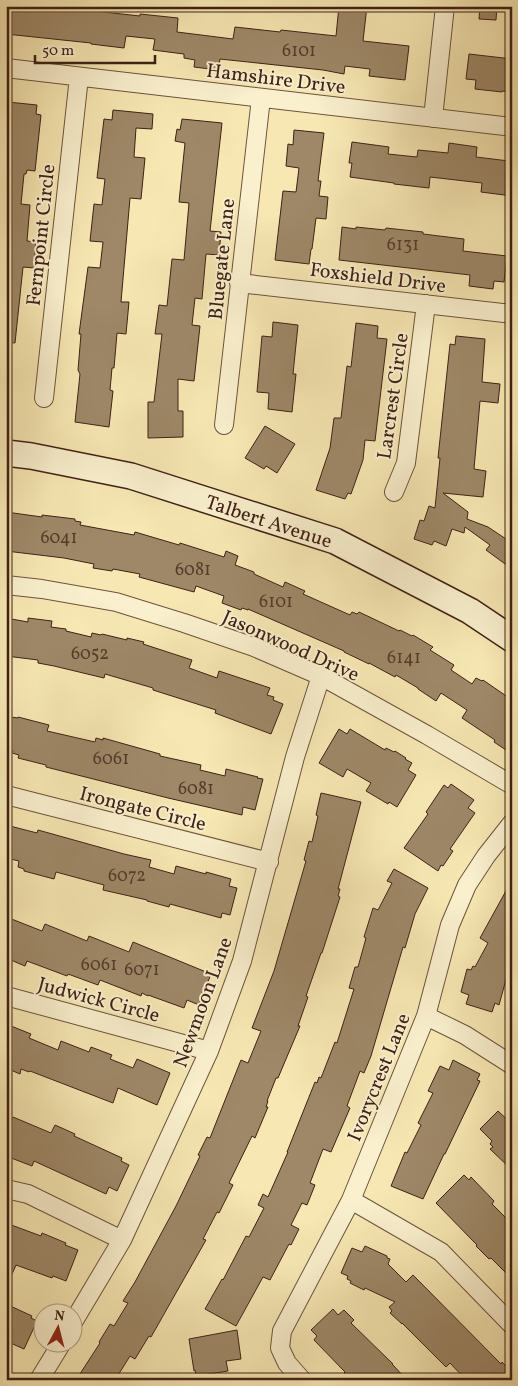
<svg xmlns="http://www.w3.org/2000/svg" width="518" height="1386" font-family="Vollkorn,serif">
  <style>
    .building { fill: #9e8868; stroke: #3e2116 }
    .lines { fill: none; stroke-linecap: round; stroke-linejoin: round }
    .street-casing { stroke: #6c533d; stroke-width: 20 }
    .secondary-casing { stroke: #3e2116; stroke-width: 28 }
    .street { stroke: #faf0ce; stroke-width: 18 }
    .secondary { stroke: #faf0ce; stroke-width: 25 }
    .labels { text-anchor: middle; stroke-width: 4; stroke-linejoin: round; paint-order: stroke }
    .number-label { font-size: 18px; fill: #563b2a }
    .street-label { font-size: 20px; fill: #3e2116; stroke: #faf0ce }
  </style>
  <rect width="100%" height="100%" fill="#f7e8b3"/>
  <filter id="stains"><feTurbulence type="fractalNoise" baseFrequency=".004" numOctaves="4"/><feColorMatrix values="0 0 0 0 .2 0 0 0 0 .09 0 0 0 0 .02 0 0 0 .5 -.17"/></filter>
  <radialGradient id="worn" r=".72"><stop offset=".6" stop-color="#630" stop-opacity="0"/><stop offset="1" stop-color="#630" stop-opacity=".3"/></radialGradient>
  <path class="building" d="M6 6H85V10L140 16V14L178 18 177 32 233 39 235 27 280 32 281 30 336 36 339 6H367L363 41 409 46 405 80 369 76 370 69 345 66 344 74 323 70 220 59 218 70 194 67 195 60 184 58V54L153 50 155 39 126 36 124 48 91 44V43L6 34Z
    M480 6H497L496 20 479 19Z
    M469 54 512 59V92L502 91V92L475 89 476 80 466 79Z
    M8 102 37 105 36 114 41 115 35 171 27 170 26 174H24L21 204 30 205 27 241 36 242 34 268 23 267 15 343 6 342V122Z
    M113 110 153 114 152 129 136 128 134 157 145 158 141 199 130 198 121 302H129L126 334 117 333 114 368H112L110 390 113 391 109 427 75 422 80 374 78 370 81 334H79L88 267 100 268 103 242 90 241 94 204 102 205 105 179 97 178 104 119 112 120Z
    M182 119 222 123 210 231 221 232 219 255 206 254 202 299 195 298 192 325 200 326 194 381 178 379V411H183V437L148 438V402H154L162 334H155L159 305 167 306 172 259 184 260 189 203 179 202 185 143 175 141 177 129 180 130Z
    M294 130 324 133 318 181H321L319 196 328 197 326 219 316 218 312 249H311L309 264 275 260 283 191 296 192 299 168 286 166 288 144 293 145Z
    M352 142 389 147 388 154 417 157 418 150 448 153 449 143 477 147 476 157 509 161V165H512V196L481 192 482 183 430 177 429 188 394 184V183L350 177 352 163H349Z
    M342 227 356 229V227L385 230 386 228 423 232V234L464 239 463 251 507 256 504 282 494 281 493 289 469 286 470 275 339 260Z
    M273 322 298 325 293 374H296L292 412 268 409 269 393 257 392 262 336 272 337Z
    M356 323 378 326 377 338 387 339 375 441 365 440 363 460 351 494 348 493 345 499 316 490 330 448 334 418H341L347 366 351 367Z
    M456 336 485 339 482 382 500 384 498 403 480 401 474 469 486 471 483 497 443 493 468 512 467 519 488 527 512 543V569L486 550 490 545 465 527 464 533 452 529 446 546 434 541 432 545 414 539 420 520 424 521 429 506 435 508 440 458H438L450 344 455 345Z
    M265 426 295 444 277 473 266 466 264 469 245 458Z
    M6 512 42 517V515L75 519V521L81 522 80 525 134 535 135 532 179 545 180 543 224 557 226 551 238 556 235 565 254 572V574L283 587 285 582 305 591 303 594 350 615 352 612 357 614 359 612 399 631 400 630 412 636 413 635 433 647 430 650 454 665 451 670 472 684 476 678 482 681 483 680 512 700V754L494 742 495 740 462 718 467 710 441 693 436 701 418 689V688L396 675 395 677 369 663V664L344 652V651L248 609V610L242 608 241 610 222 603 224 596 196 586 194 592 139 577 140 574 113 569 112 571 93 568 94 564 64 558 6 551Z
    M6 618 28 622V618L52 621 51 627 66 629V631L91 637 92 633 101 635 102 634 127 640V638L144 642 143 644 192 660 189 668 217 678 219 671 270 688 267 695 274 697 273 700 283 704 271 734 215 713 216 710 153 690V688L105 674 104 678 54 666 38 663V660L6 656Z
    M11 717 18 718V717L49 725 47 731 95 742 96 738 103 740V738L160 754V756L201 765 200 770 225 776 226 769 258 777 257 778 263 779 255 810 243 807 242 815 168 798 46 767V765L18 758 19 755 12 753 13 751 6 749V735Z
    M339 729 347 734 350 729 385 750 386 748 394 752 395 751 406 758 405 759 412 763 408 770 416 775 397 807 389 802 388 804 366 791 371 783 347 769 343 777 319 763Z
    M451 784 474 800 468 808 475 813 450 849 453 851 443 866 441 865 438 871 404 848 428 814 426 812 444 785 448 788Z
    M321 793 361 802 338 889H340L338 896 340 897 322 953H321L306 996 308 997 298 1026H300L278 1078H276L267 1101H268L266 1107H268L255 1138 252 1136 229 1183 233 1185 219 1213 217 1212 203 1239 206 1240 151 1337 149 1336 135 1359 130 1356 115 1380H76L100 1343 99 1342 110 1324 114 1326 128 1303 123 1301 135 1282 176 1206 200 1156 198 1155 207 1137 210 1138 241 1060 248 1063 261 1031 252 1028 274 971 306 861 304 860 309 841 312 842 318 816 316 815Z
    M6 825 37 833 38 830 124 854 151 860 149 867 174 874 176 866 206 874V872L231 879 229 886 237 888 230 915 222 913 221 918 170 904 169 907 147 901V900L103 890 104 885 56 872 54 879 24 871V869L18 867 19 861 6 858Z
    M394 869 428 888 415 914 405 948 403 947 371 1056 364 1073 360 1071 347 1106 350 1108 331 1152 323 1149 310 1183 315 1185 307 1205 302 1203 291 1225 299 1229 291 1245 289 1244 270 1280 263 1277 236 1326 205 1309 222 1279 223 1280 246 1236 249 1237 264 1208 258 1205 263 1194 268 1197 288 1152H287L315 1082 317 1083 319 1077 321 1078 335 1042 337 1043 354 989 349 988 355 967H358L366 938 364 937 373 908 378 910 392 883 387 881Z
    M512 880V967L507 976 499 1005 495 1003 492 1012 466 1004 469 995 461 992 467 969 471 970 473 966 475 967 488 943 480 938Z
    M9 918 42 931 45 924 87 941 89 936 129 952 133 942 211 974 199 1005 187 1000 184 1008 148 995V996L142 993 141 996 100 980 98 985 68 974 67 976 27 961 25 966 6 958V925Z
    M11 1026 31 1034 29 1038 58 1050 61 1041 89 1052 91 1047 112 1055 110 1059 133 1068 137 1059 170 1073 157 1105 118 1088 113 1103 30 1071 29 1072 21 1069 20 1074 6 1068V1027L10 1029Z
    M453 1060 480 1074 477 1080 480 1081 445 1154H444L423 1199 391 1186 405 1152 407 1153 421 1125 418 1123 433 1093 428 1091 440 1066 449 1070Z
    M498 1111 512 1124V1170L490 1149 493 1147 490 1144 492 1141 480 1129Z
    M13 1117 51 1133 55 1125 75 1134 74 1136 122 1158 121 1161 129 1165 117 1191 109 1187 106 1194 34 1161 32 1166 6 1156V1134Z
    M464 1175 469 1180 471 1177 494 1201 492 1204 512 1224V1279L491 1258 489 1259 476 1246 477 1245 436 1203Z
    M6 1223 41 1236 42 1233 66 1243 65 1245 78 1250 66 1281 53 1276 52 1278 16 1265 6 1288Z
    M365 1246 387 1256V1258L390 1259 388 1264 406 1282 413 1275 501 1364 502 1362 512 1372V1380H466L450 1363 446 1367 402 1323V1324L390 1313 392 1311 389 1307 395 1302 365 1288 364 1290 350 1283 351 1281 347 1279 348 1276 341 1273 352 1248 362 1252Z
    M6 1304 32 1316 31 1318 37 1321 24 1349 6 1341Z
    M333 1309 338 1315 344 1310 354 1320 351 1323 393 1364H392L407 1380H351L344 1373 345 1372 314 1340 317 1336 311 1330Z
    M237 1330 241 1359 226 1361 228 1371 196 1376 195 1370 194 1371 189 1339Z"/>
  <g class="lines">
    <g class="street-casing">
      <path id="street" d="M6 68 512 127
        M433 118 445 6
        M239 283 512 314
        M44 398 79 77
        M224 425 261 98
        M394 492 406 463 426 304
        M6 585 42 589 116 602 184 623 254 647 321 676 427 735 512 785
        M6 795 269 862
        M6 996 209 1051
        M426 1016 465 1035 512 1065
        M6 1189 28 1194 122 1240
        M351 1200 441 1252 512 1325
        M72 1324 122 1240 209 1051 242 961 295 757 321 676
        M39 1380 61 1344
        M302 1380 287 1363 280 1348 282 1331 351 1200 426 1016 450 925 467 885 486 856 512 823"/>
    </g>
    <g class="secondary-casing">
      <path id="secondary" d="M6 453 31 456 131 476 335 541 470 611 512 639"/>
    </g>
    <use href="#street" class="street"/>
    <use href="#secondary" class="secondary"/>
  </g>
  <g class="labels">
    <g class="number-label">
      <text x="299" y="56">6101</text>
      <text x="403" y="250">6131</text>
      <text x="59" y="543">6041</text>
      <text x="193" y="575">6081</text>
      <text x="276" y="607">6101</text>
      <text x="90" y="659">6052</text>
      <text x="404" y="663">6141</text>
      <text x="111" y="764">6061</text>
      <text x="196" y="794">6081</text>
      <text x="127" y="881">6072</text>
      <text x="99" y="970">6061</text>
      <text x="142" y="975">6071</text>
    </g>
    <g class="street-label">
      <text transform="translate(276 78) rotate(7)" y="7">Hamshire Drive</text>
      <text transform="translate(40 235) rotate(-84)" y="7">Fernpoint Circle</text>
      <text transform="translate(221 259) rotate(-84)" y="7">Bluegate Lane</text>
      <text transform="translate(378 277) rotate(7)" y="7">Foxshield Drive</text>
      <text transform="translate(392 396) rotate(-82)" y="7">Larcrest Circle</text>
      <text transform="translate(269 521) rotate(18)" y="7">Talbert Avenue</text>
      <text transform="translate(291 645) rotate(24)" y="7">Jasonwood Drive</text>
      <text transform="translate(143 808) rotate(14)" y="7">Irongate Circle</text>
      <text transform="translate(99 999) rotate(15)" y="7">Judwick Circle</text>
      <text transform="translate(202 1002) rotate(-70)" y="7">Newmoon Lane</text>
      <text transform="translate(378 1077) rotate(-68)" y="7">Ivorycrest Lane</text>
    </g>
  </g>
  <rect width="518" height="1386" fill="none" stroke="#f7e8b3" stroke-width="25"/>
  <rect x="8" y="8" width="503" height="1371" fill="none" stroke="#3e2116" stroke-width="2.5"/>
  <rect x="12" y="12" width="493" height="1361" fill="none" stroke="#3e2116"/>
  <g transform="translate(58 1328) rotate(7)"><circle r="24" fill="#faf0ce" stroke="#af9d84"/>
  <path d="M0-4L9 19L0 12L-9 19Z" fill="#8f2418"/>
  <text y="-8" font-size="14" font-weight="bold" text-anchor="middle" fill="#3e2116">N</text>
  </g>
  <path d="M35 55v8h120v-8" fill="none" stroke="#3e2116" stroke-width="2.5"/>
  <text x="42" y="55" font-size="15" fill="#3e2116" stroke="#faf0ce" stroke-width="4" paint-order="stroke">50 m</text>
  <rect width="100%" height="100%" filter="url(#stains)"/>
  <rect width="100%" height="100%" fill="url(#worn)"/>
</svg>
